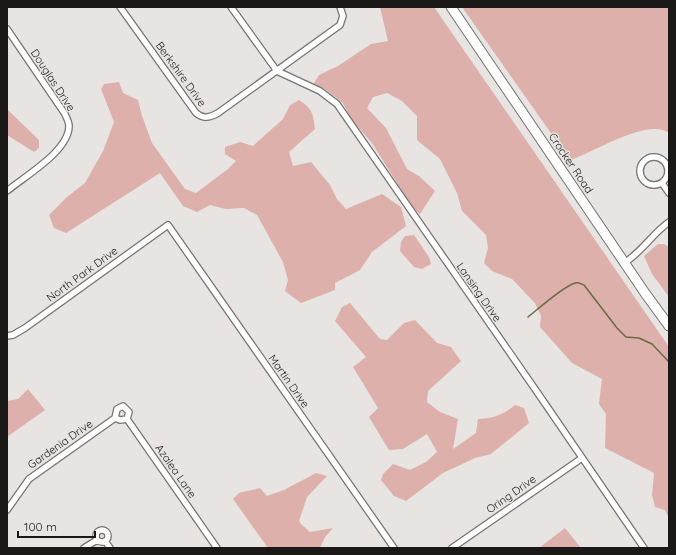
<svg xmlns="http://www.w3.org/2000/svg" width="676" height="555" font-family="Quicksand,sans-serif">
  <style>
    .green { fill: #deb0ab }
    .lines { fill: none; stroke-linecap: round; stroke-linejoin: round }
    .stream { stroke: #686b43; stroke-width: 1.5 }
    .minor-casing { stroke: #767371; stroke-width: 8 }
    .primary-casing { stroke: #767371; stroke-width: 11 }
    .minor { stroke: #fff; stroke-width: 5.5 }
    .primary { stroke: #fff; stroke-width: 9 }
    .labels { text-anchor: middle; stroke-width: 3; stroke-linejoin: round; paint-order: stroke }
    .street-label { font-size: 11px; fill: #1a1918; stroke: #e7e4e2 }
  </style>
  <rect width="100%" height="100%" fill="#e7e4e2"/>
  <path class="green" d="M380 7H434L669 347V519L665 510 655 507 652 495 654 473 605 448 606 414 599 404 602 379 572 363 540 327 541 316 535 303 512 279 492 271 484 263 488 248 486 235 462 211 457 193 440 159 417 140V116L402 101 387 93 373 97 367 108 386 128 407 169 419 176 435 191 420 214 412 207 372 143 351 119 343 103 325 89 313 85 319 75 338 66 371 44 388 41Z
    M462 7H669V133C648 117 593 153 570 160Z
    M119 82 123 93 138 100 142 116 152 143 185 189 196 193 228 169 236 161 225 154V147L240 142 253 146 283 119 290 105 299 100C313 109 313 114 315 129L289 152 293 166 311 162 330 185 337 199 346 209 382 194 401 207 406 226 372 252 360 270 335 283V290L301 303 285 291 288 280 283 262 257 215 244 208 226 209 210 205 197 212 183 206 160 173 66 233 54 228 49 215 67 197 85 183 103 151 114 122 101 89 104 84Z
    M7 109 39 140V148L34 152 7 135Z
    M414 235 429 257 431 264 422 269 414 267 400 251 401 242 405 236Z
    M658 244H664L669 247V297L652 274 644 256Z
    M350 303 380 339 387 340 404 323 415 320 437 343 451 347 461 361 428 391 427 402 440 412 458 419 453 449 476 433 478 419C492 419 505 414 515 405L524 408 529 423 491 454 475 458 443 473 406 501 394 496 381 480 383 474 393 464 410 470 426 462 437 452 427 434 403 449 389 450 369 417 378 408 353 367 366 357 335 321 342 307Z
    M28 389 45 410 7 437V401L18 399Z
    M316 473 327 476 307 497 299 521 302 525 310 532 333 528 325 537 320 548H268L233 499 239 493 260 488 267 496 284 490Z
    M565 528 581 548H539Z"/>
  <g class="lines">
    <path class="stream" d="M528 317C538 309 564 286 575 283 578 282 581 284 584 285L617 328 626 337 639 338 652 344 669 362"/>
    <g class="minor-casing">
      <path id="minor" d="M120 7 196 113C203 119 209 118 218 113L340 25 343 16 340 7
        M231 7 277 71 320 91 337 104 535 389 644 548
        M7 29 65 114C66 117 69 122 69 126 69 151 25 176 7 191
        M640 171a14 14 0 1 1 28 0a14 14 0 1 1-28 0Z
        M662 183 669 193
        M624 263C642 252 652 234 669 222
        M7 336 13 335 25 328 168 225 394 548
        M115 418 120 420 127 419
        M7 510 29 479 115 418 117 409 123 406 129 412 127 419 217 548
        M96 536a6 6 0 1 1 12 0a6 6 0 1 1-12 0Z
        M105 541 110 548
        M84 548 97 540
        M452 548 582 458"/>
    </g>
    <g class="primary-casing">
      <path id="primary" d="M451 7 645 293 669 326"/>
    </g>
    <use href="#minor" class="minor"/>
    <use href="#primary" class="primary"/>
  </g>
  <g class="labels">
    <g class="street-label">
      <text transform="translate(181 74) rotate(54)" y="4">Berkshire Drive</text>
      <text transform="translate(53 80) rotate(57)" y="4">Douglas Drive</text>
      <text transform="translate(571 163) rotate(56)" y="4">Crocker Road</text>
      <text transform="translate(82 274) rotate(-36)" y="4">North Park Drive</text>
      <text transform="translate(479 292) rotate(55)" y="4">Lansing Drive</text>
      <text transform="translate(289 381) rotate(55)" y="4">Martin Drive</text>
      <text transform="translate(60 444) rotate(-35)" y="4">Gardenia Drive</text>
      <text transform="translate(176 471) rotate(55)" y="4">Azalea Lane</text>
      <text transform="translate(511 494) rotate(-35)" y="4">Oring Drive</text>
    </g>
  </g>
  <rect width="676" height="555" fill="none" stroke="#1a1918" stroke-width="16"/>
  <path d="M18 531v6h77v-6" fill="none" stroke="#1a1918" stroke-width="2"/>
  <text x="24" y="531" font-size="12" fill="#1a1918" stroke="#e7e4e2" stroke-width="3" paint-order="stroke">100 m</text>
</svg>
